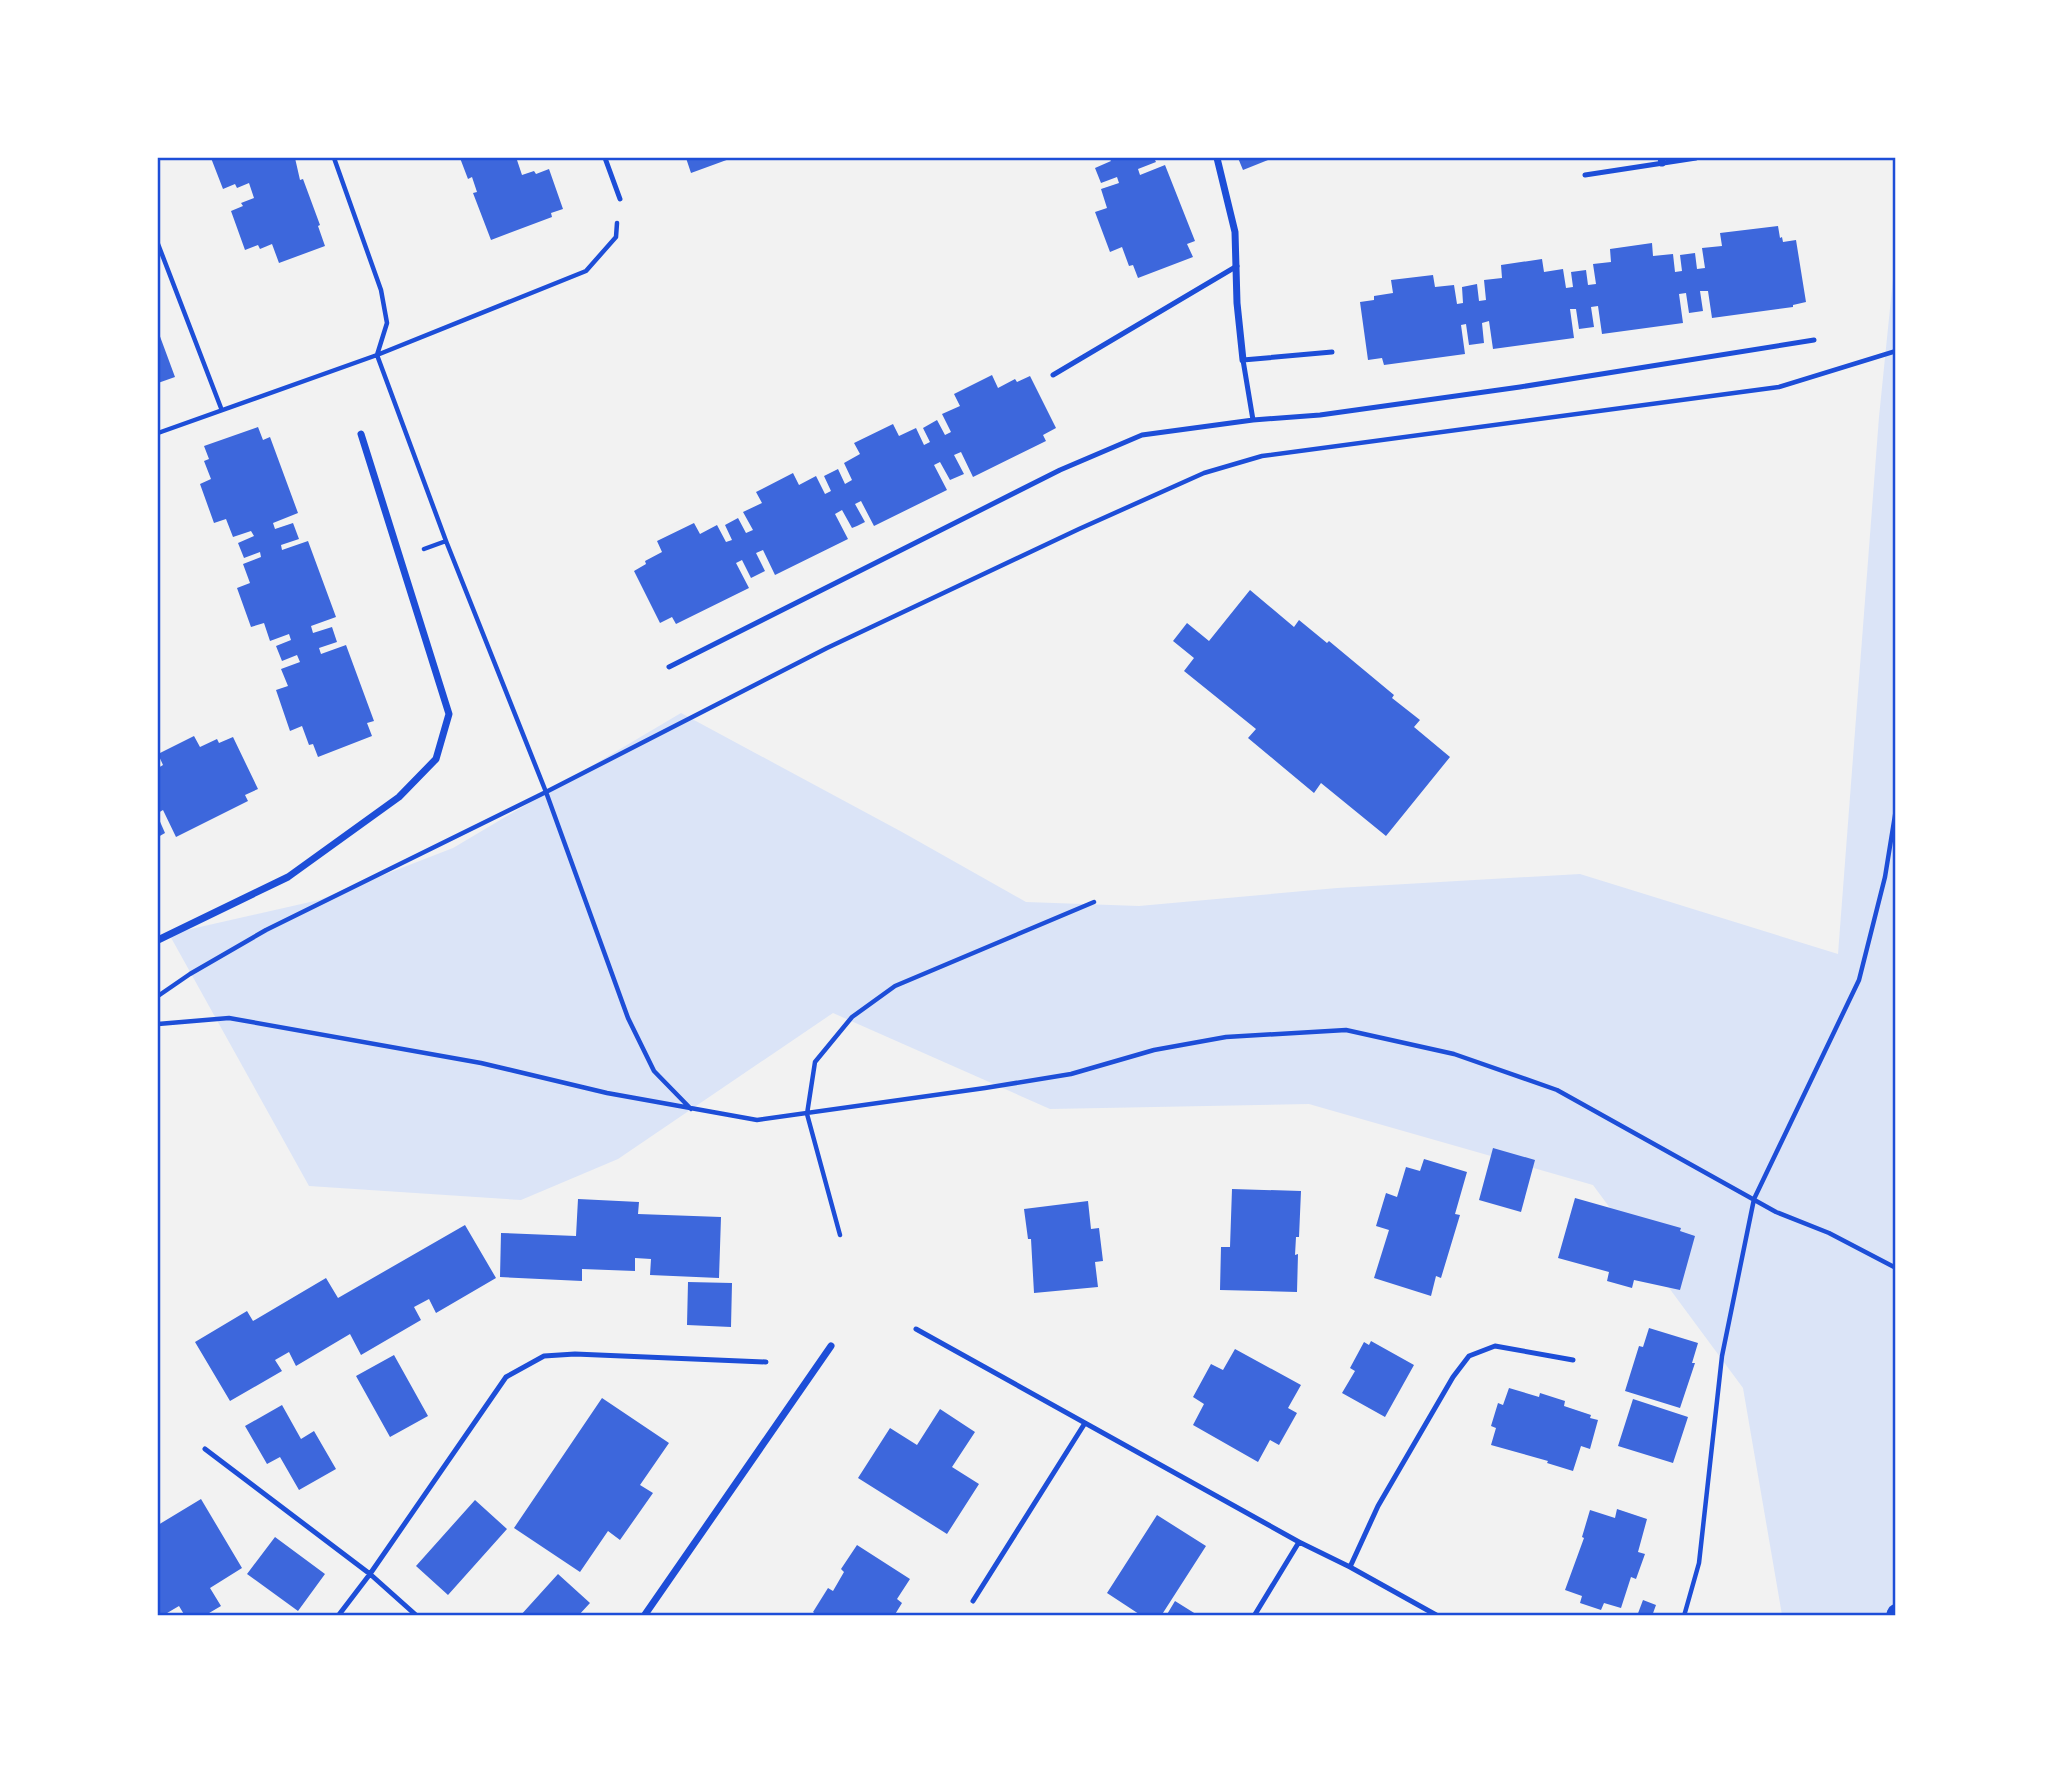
<svg xmlns="http://www.w3.org/2000/svg" width="2053" height="1773" font-family="Arial,sans-serif">
  <style>
    .green { fill: #dbe4f7 }
    .building { fill: #3d67dc }
    .lines { fill: none; stroke-linecap: round; stroke-linejoin: round }
    .path { stroke: #1d4ed8; stroke-width: 4.5 }
    .service { stroke: #1d4ed8; stroke-width: 5 }
    .minor { stroke: #1d4ed8; stroke-width: 7 }
    .primary { stroke: #1d4ed8; stroke-width: 18 }
    .neatline { fill: none; stroke: #1d4ed8; stroke-width: 2.5 }
  </style>
  <rect width="100%" height="100%" fill="#f2f2f2"/>
  <path class="green" d="M1895 259V1615H1782L1743 1388 1593 1185 1309 1104 1050 1109 833 1013 618 1159 521 1200 309 1186 169 934 319 900 453 848 681 713 902 832 1026 902 1139 906 1337 888 1580 874 1838 954 1879 417Z"/>
  <path class="building" d="M211 158H295L300 180 303 179 320 225 318 226 325 246 279 263 272 244 260 249 258 245 245 250 231 211 243 206 241 203 254 198 249 183 237 188 235 184 223 189Z
    M460 158H523L517 160 522 175 534 171 536 174 549 169 563 209 551 213 552 217 491 240 473 193 477 192 472 177 468 179Z
    M686 158H732L691 173Z
    M1109 158H1154L1156 162 1138 169 1140 175 1165 165 1195 241 1187 244 1193 257 1138 278 1133 265 1129 266 1122 247 1110 252 1095 212 1107 208 1101 189 1119 183 1117 177 1101 183 1095 168 1111 161Z
    M1238 158H1267L1268 160 1243 170Z
    M1778 226 1780 238 1782 237 1783 242 1796 240 1806 302 1793 305V307L1712 318 1708 291H1700L1703 311 1689 313 1686 293 1679 294 1683 323 1602 334 1598 306 1591 307 1594 327 1579 329 1576 309H1570L1574 338 1493 349 1489 321 1482 323 1484 343 1469 345 1466 324 1461 325 1465 354 1384 365 1382 358 1368 360 1360 302 1374 300V296L1393 293 1391 280 1433 275 1435 287 1454 285 1457 304 1463 303 1462 287 1477 284 1479 301 1486 300 1484 280 1502 278 1501 265 1542 259 1544 272 1563 269 1566 288 1573 287 1571 272 1586 270 1588 285 1596 284 1593 264 1611 262 1610 249 1652 243 1653 256 1673 254 1675 272 1682 271 1680 255 1695 253 1697 269 1705 268 1702 248 1722 246 1720 233Z
    M158 331 175 377 158 383Z
    M992 375 998 388 1015 379 1017 382 1030 376 1056 428 1043 435 1046 441 973 477 961 452 954 455 964 474 950 480 940 462 934 465 947 490 874 526 861 501 855 504 865 522 857 526 852 528 842 510 835 514 848 539 775 575 763 550 756 553 765 571 751 578 742 560 736 563 749 588 676 624 672 617 660 623 634 571 646 564 645 561 662 552 657 541 694 523 700 534 717 525 726 542 732 540 725 525 738 518 746 533 753 530 743 512 762 503 756 492 793 473 799 485 816 476 825 494 831 491 824 476 838 469 845 484 852 480 844 463 860 454 854 443 893 424 899 436 916 428 924 445 930 442 923 428 937 420 945 435 951 432 942 414 960 406 954 394Z
    M258 427 263 440 270 437 298 513 273 523 275 529 293 523 299 539 281 545 282 550 308 541 336 617 311 626 313 633 332 627 337 642 319 648 321 654 346 645 374 721 367 723 372 736 318 757 313 744 309 745 302 726 290 731 276 690 288 686 281 669 300 662 297 655 282 661 276 646 291 640 289 634 270 641 264 623 251 627 237 588 250 583 243 564 261 557 260 552 244 558 238 543 254 536 251 531 233 537 226 519 214 523 200 484 211 479 204 461 209 459 204 446Z
    M1250 590 1294 627 1299 620 1327 643 1329 641 1394 695 1392 698 1420 720 1414 727 1450 757 1386 836 1321 783 1314 793 1248 738 1256 729 1184 671 1194 658 1173 641 1187 623 1209 641Z
    M194 736 200 747 217 739 219 743 233 737 258 789 245 795 248 801 176 837 163 810 158 813V768L163 765 158 754Z
    M158 817 165 833 158 837Z
    M1493 1148 1535 1160 1521 1212 1479 1200Z
    M1424 1159 1467 1172 1455 1214 1460 1215 1441 1278 1436 1276 1431 1296 1374 1278 1389 1230 1376 1226 1386 1193 1397 1197 1406 1167 1420 1171Z
    M1232 1189 1301 1191 1299 1237H1296L1295 1255 1298 1254 1297 1292 1220 1290 1221 1247H1230Z
    M1575 1198 1681 1228 1680 1231 1695 1236 1680 1290 1634 1280 1632 1288 1607 1281 1609 1272 1558 1258Z
    M578 1199 639 1202 638 1214 721 1217 719 1278 650 1275 651 1259 635 1258V1271L582 1269V1281L500 1277 501 1233 576 1236Z
    M1088 1201 1091 1229 1099 1228 1103 1261 1095 1262 1098 1287 1034 1293 1031 1239H1028L1024 1209Z
    M465 1225 496 1278 436 1313 429 1299 414 1307 421 1320 361 1355 350 1334 296 1366 289 1352 275 1360 282 1371 230 1401 195 1342 247 1311 253 1321 326 1278 338 1298Z
    M688 1282 732 1283 731 1327 687 1325Z
    M1649 1328 1698 1343 1692 1363H1695L1680 1408 1625 1391 1639 1346 1643 1347Z
    M1371 1341 1414 1365 1385 1417 1342 1393 1355 1371 1350 1368 1364 1342 1369 1345Z
    M1235 1349 1301 1385 1288 1408 1297 1413 1279 1445 1270 1440 1258 1462 1193 1425 1204 1404 1193 1397 1211 1364 1223 1370Z
    M394 1355 428 1416 390 1437 356 1376Z
    M1509 1388 1539 1397 1540 1393 1565 1401 1564 1406 1591 1415 1590 1418 1598 1420 1590 1449 1581 1446 1573 1471 1547 1463 1548 1461 1491 1445 1496 1428 1491 1426 1498 1403 1503 1405Z
    M602 1398 669 1443 640 1485 653 1493 620 1540 608 1531 580 1572 514 1528Z
    M1633 1399 1688 1417 1673 1463 1618 1446Z
    M282 1405 301 1439 314 1431 336 1469 299 1490 280 1457 267 1464 245 1426Z
    M940 1409 975 1432 952 1467 979 1484 947 1534 858 1478 890 1428 917 1445Z
    M201 1499 242 1568 210 1588 221 1606 204 1616H185L179 1606 162 1616H158V1525Z
    M475 1500 507 1529 448 1595 416 1566Z
    M1617 1509 1647 1519 1638 1552 1645 1554 1636 1579 1631 1577 1621 1608 1604 1603 1601 1610 1580 1603 1582 1596 1565 1590 1584 1538 1582 1537 1590 1510 1615 1518Z
    M1157 1515 1206 1546 1161 1616H1142L1107 1593Z
    M275 1537 325 1574 298 1611 247 1574Z
    M857 1545 910 1579 897 1599 902 1603 894 1616H818L813 1612 828 1588 833 1591 844 1572 841 1569Z
    M558 1574 590 1603 578 1616H520Z
    M1643 1600 1656 1605 1652 1616H1637Z
    M1175 1601 1199 1616H1166Z"/>
  <g class="lines">
    <path class="path" d="M334 158 381 290 387 323 377 355 446 541 546 792 628 1018 654 1071 691 1109
      M1895 158 1896 169
      M158 244 221 408
      M158 433 377 355 586 271 616 237 617 223
      M424 549 446 541
      M158 996 190 974 266 930 546 792 827 648 1079 529 1204 473 1262 456 1779 387 1896 351
      M158 1024 229 1018 481 1063 607 1093 757 1120 985 1088 1071 1074 1154 1050 1226 1037 1346 1030 1454 1054 1557 1090 1776 1212 1829 1233 1896 1268
      M840 1235 807 1114 815 1062 852 1017 895 986 1094 902
      M1684 1616 1699 1563 1722 1356 1754 1199 1859 980 1885 877 1896 809"/>
    <path class="service" d="M605 158 620 199
      M1585 175 1696 158
      M1053 375 1237 266
      M1253 420 1243 360 1332 352
      M669 667 1060 470 1142 435 1253 420 1320 415 1520 387 1814 340
      M916 1329 1299 1542 1350 1567 1438 1616
      M205 1449 370 1574 417 1616
      M1350 1567 1378 1506 1453 1377 1469 1356 1495 1346 1573 1360
      M973 1601 1085 1423
      M338 1616 370 1574 506 1377 544 1356 575 1354 766 1362
      M1254 1616 1299 1542"/>
    <path class="minor" d="M1217 158 1235 232 1237 303 1243 360
      M1661 158 1662 163
      M158 940 288 877 399 797 436 759 449 714 361 434
      M644 1616 831 1346"/>
    <path class="primary" d="M1895 1616 1896 1613"/>
  </g>
  <rect width="2053" height="1773" fill="none" stroke="#ffffff" stroke-width="318"/>
  <rect x="159" y="159" width="1735" height="1455" class="neatline"/>
</svg>
